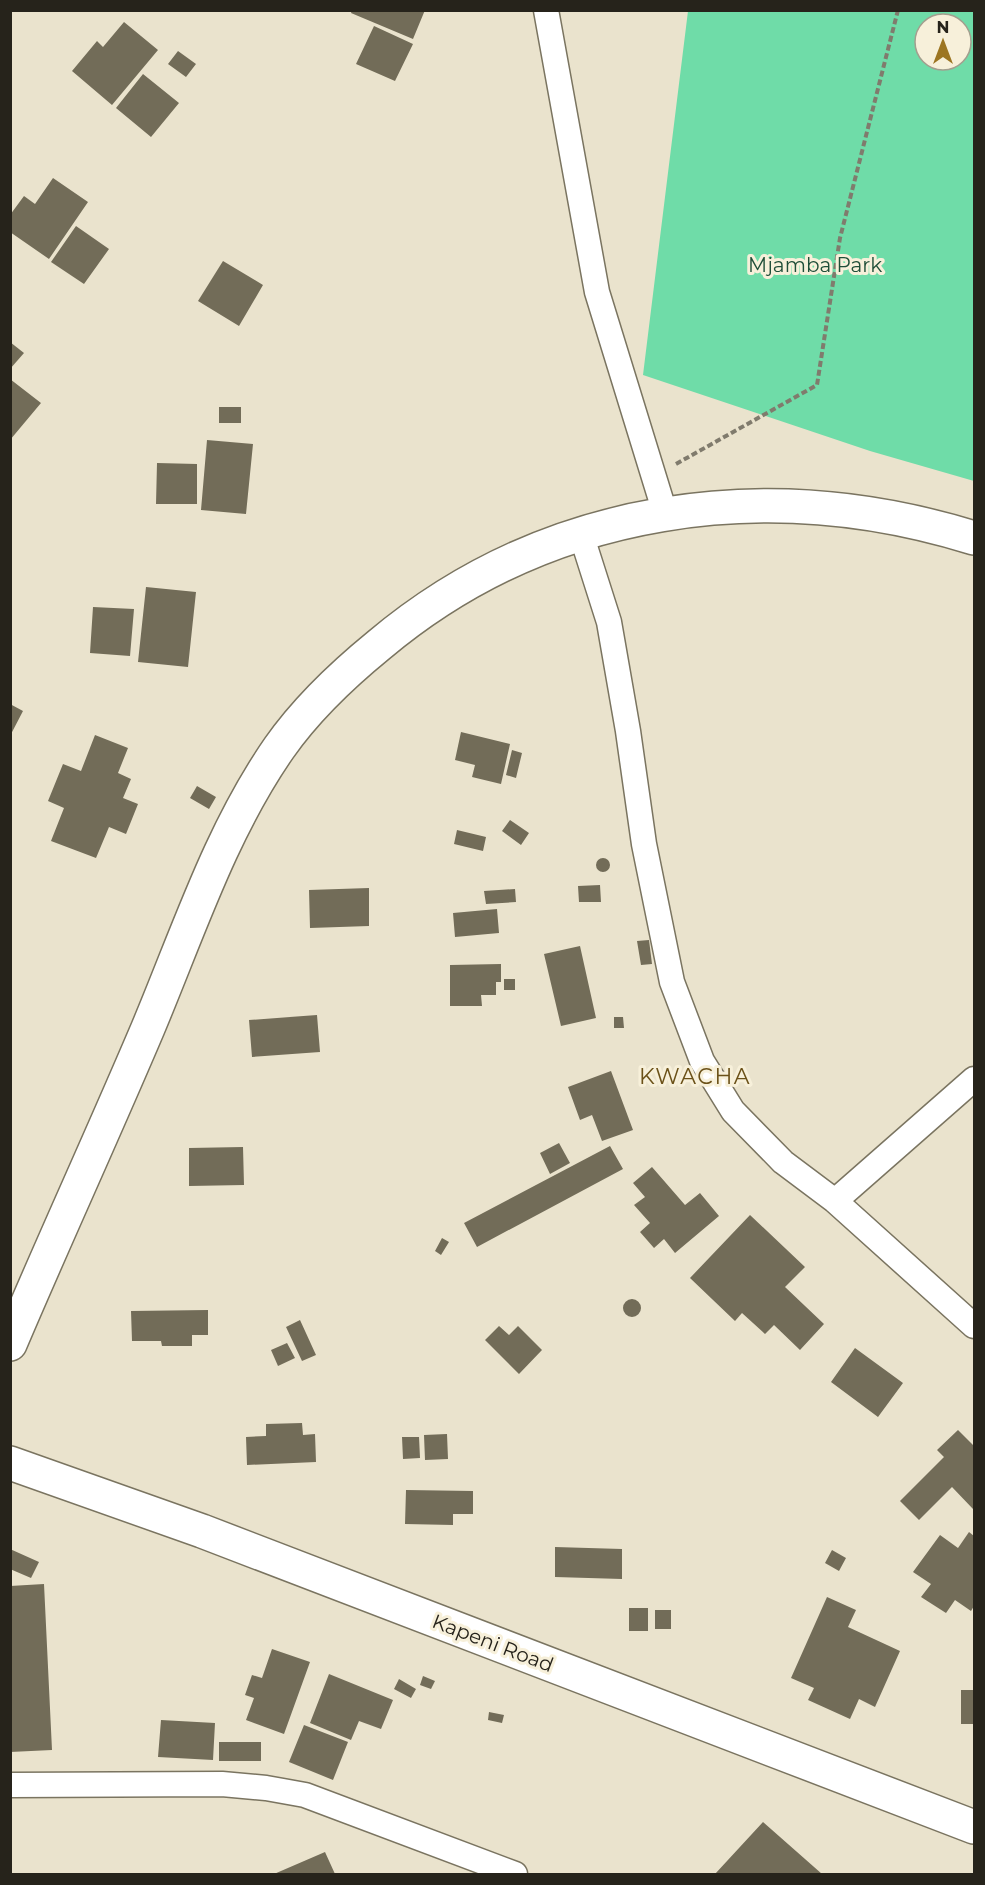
<svg xmlns="http://www.w3.org/2000/svg" width="985" height="1885" font-family="Montserrat,sans-serif">
  <style>
    .green { fill: #6fdca8; fill-rule: evenodd }
    .building { fill: #726c58 }
    .lines { fill: none; stroke-linecap: round; stroke-linejoin: round }
    .street-casing { stroke: #7a7460; stroke-width: 27 }
    .secondary-casing { stroke: #7a7460; stroke-width: 36 }
    .path { stroke: #807b6d; stroke-width: 4; stroke-dasharray: 6 3; stroke-linecap: butt }
    .street { stroke: #fff; stroke-width: 24 }
    .secondary { stroke: #fff; stroke-width: 33 }
    .labels { text-anchor: middle; stroke-width: 6; stroke-linejoin: round; paint-order: stroke }
    .park-label { font-size: 20px; fill: #1f4e38; stroke: #f7f0da }
    .street-label { font-size: 20px; fill: #26231b; stroke: #f7f0da }
    .quarter-label { font-size: 22px; letter-spacing: 1.5px; fill: #6b5118; stroke: #f7f0da }
  </style>
  <rect width="100%" height="100%" fill="#eae3cd"/>
  <path class="green" d="M688 11H974V481L870 451 643 375ZM925 24H961V60H925Z"/>
  <path class="building" d="M352 10H425L413 39 351 13Z
    M124 22 158 50 112 105 72 71 97 41 103 47Z
    M374 26 413 44 395 81 356 64Z
    M178 51 196 64 186 77 168 64Z
    M143 74 179 103 151 137 116 108Z
    M53 178 88 202 49 259 10 232V215L24 196 35 204Z
    M76 226 109 249 84 284 51 262Z
    M223 261 263 285 239 326 198 301Z
    M10 342 24 353 10 369Z
    M10 379 41 403 10 440Z
    M219 407H241V423H219Z
    M207 440 253 444 246 514 201 510Z
    M157 463 197 464V504H156Z
    M146 587 196 592 188 667 138 662Z
    M93 607 134 609 130 656 90 653Z
    M10 704 23 711 10 736Z
    M461 732 510 744 501 784 472 777 475 765 455 760Z
    M95 735 128 748 118 773 131 779 123 798 138 804 126 834 109 827 96 858 51 841 64 808 48 801 63 764 81 771Z
    M512 750 522 753 516 778 506 775Z
    M197 786 216 797 209 809 190 798Z
    M510 820 529 833 521 845 502 831Z
    M457 830 486 837 483 851 454 844Z
    M596 865a7 7 0 1 1 14 0a7 7 0 1 1-14 0Z
    M600 885 601 902H579L578 886Z
    M369 888V926L310 928 309 890Z
    M515 889 516 902 486 904 484 891Z
    M497 909 499 933 455 937 453 913Z
    M649 940 652 964 641 965 637 941Z
    M580 946 596 1018 561 1026 544 954Z
    M501 964V982H496V995H481L482 1006H450V965Z
    M504 979H515V990H504Z
    M317 1015 320 1052 252 1057 249 1020Z
    M614 1017H623L624 1028H614Z
    M611 1071 633 1130 602 1141 592 1115 580 1120 568 1087Z
    M559 1143 570 1163 550 1174 540 1153Z
    M610 1146 623 1169 477 1247 464 1223Z
    M243 1147 244 1185 189 1186V1148Z
    M652 1167 685 1205 700 1193 719 1216 675 1253 664 1239 654 1248 640 1232 650 1223 634 1205 645 1197 633 1183Z
    M750 1215 805 1267 785 1287 824 1324 800 1350 774 1325 765 1334 742 1313 735 1321 690 1278Z
    M442 1238 449 1242 441 1255 435 1251Z
    M623 1308a9 9 0 1 1 18 0a9 9 0 1 1-18 0Z
    M208 1310V1335H192V1346H162L161 1341H132L131 1311Z
    M300 1320 316 1355 302 1361 286 1327Z
    M499 1326 509 1335 518 1326 542 1350 519 1374 485 1340Z
    M287 1343 295 1358 278 1366 271 1350Z
    M855 1348 903 1383 878 1417 831 1382Z
    M302 1423 303 1435 315 1434 316 1462 247 1465 246 1437 266 1436V1424Z
    M958 1430 974 1446V1507L973 1509 952 1487 919 1520 900 1501 944 1457 937 1450Z
    M447 1434 448 1459 425 1460 424 1435Z
    M402 1437H419L420 1458 403 1459Z
    M406 1490 473 1491V1514H453V1525L405 1524Z
    M969 1532 974 1536V1606L971 1611 955 1600 946 1613 921 1597 931 1584 913 1572 940 1535 958 1548Z
    M555 1547 622 1549V1579L555 1577Z
    M10 1549 39 1562 31 1578 10 1569Z
    M832 1550 846 1558 839 1571 825 1563Z
    M44 1584 52 1750 10 1752V1586Z
    M827 1597 856 1610 848 1627 900 1651 875 1707 859 1699 850 1719 808 1700 814 1688 791 1678Z
    M629 1608H648V1631H629Z
    M655 1610H671V1629H655Z
    M272 1649 310 1662 284 1734 246 1720 254 1698 245 1695 252 1675 262 1678Z
    M329 1674 393 1700 381 1729 359 1721 351 1740 310 1723Z
    M423 1676 435 1681 431 1689 420 1685Z
    M399 1679 416 1689 411 1698 394 1689Z
    M961 1690H974V1724H961Z
    M489 1712 504 1715 502 1723 488 1720Z
    M161 1720 215 1723 213 1760 158 1757Z
    M304 1725 348 1742 333 1780 289 1762Z
    M219 1742H261V1761H219Z
    M763 1822 822 1874H715Z
    M325 1852 335 1874H274Z"/>
  <g class="lines">
    <g class="street-casing">
      <path id="street" d="M546 10 597 292 665 513
        M581 534 609 622 628 731 644 844 672 982 702 1061 733 1111 783 1162 835 1201 974 1326
        M835 1201 974 1079
        M10 1785 222 1784 266 1788 305 1795 515 1874"/>
    </g>
    <g class="secondary-casing">
      <path id="secondary" d="M10 1344C55 1238 103 1134 148 1028 188 933 220 833 279 748 307 708 341 676 379 645 547 504 767 474 974 538
        M10 1463 202 1531 974 1827"/>
    </g>
    <path class="path" d="M676 464 817 385 840 238 898 10"/>
    <use href="#street" class="street"/>
    <use href="#secondary" class="secondary"/>
  </g>
  <g class="labels">
    <g class="park-label">
      <text x="815" y="272">Mjamba Park</text>
    </g>
    <g class="street-label">
      <text transform="translate(493 1643) rotate(21)" y="7">Kapeni Road</text>
    </g>
    <g class="quarter-label">
      <text x="695" y="1084">KWACHA</text>
    </g>
  </g>
  <rect width="985" height="1885" fill="none" stroke="#26231b" stroke-width="24"/>
  <g transform="translate(943 42)"><circle r="28" fill="#f7f0da" stroke="#a39e8e" stroke-width="1.5"/>
  <path d="M0-4.5L10 22L0 15L-10 22Z" fill="#9c7521"/>
  <text y="-9" font-size="16" font-weight="bold" text-anchor="middle" fill="#26231b">N</text>
  </g>
</svg>
